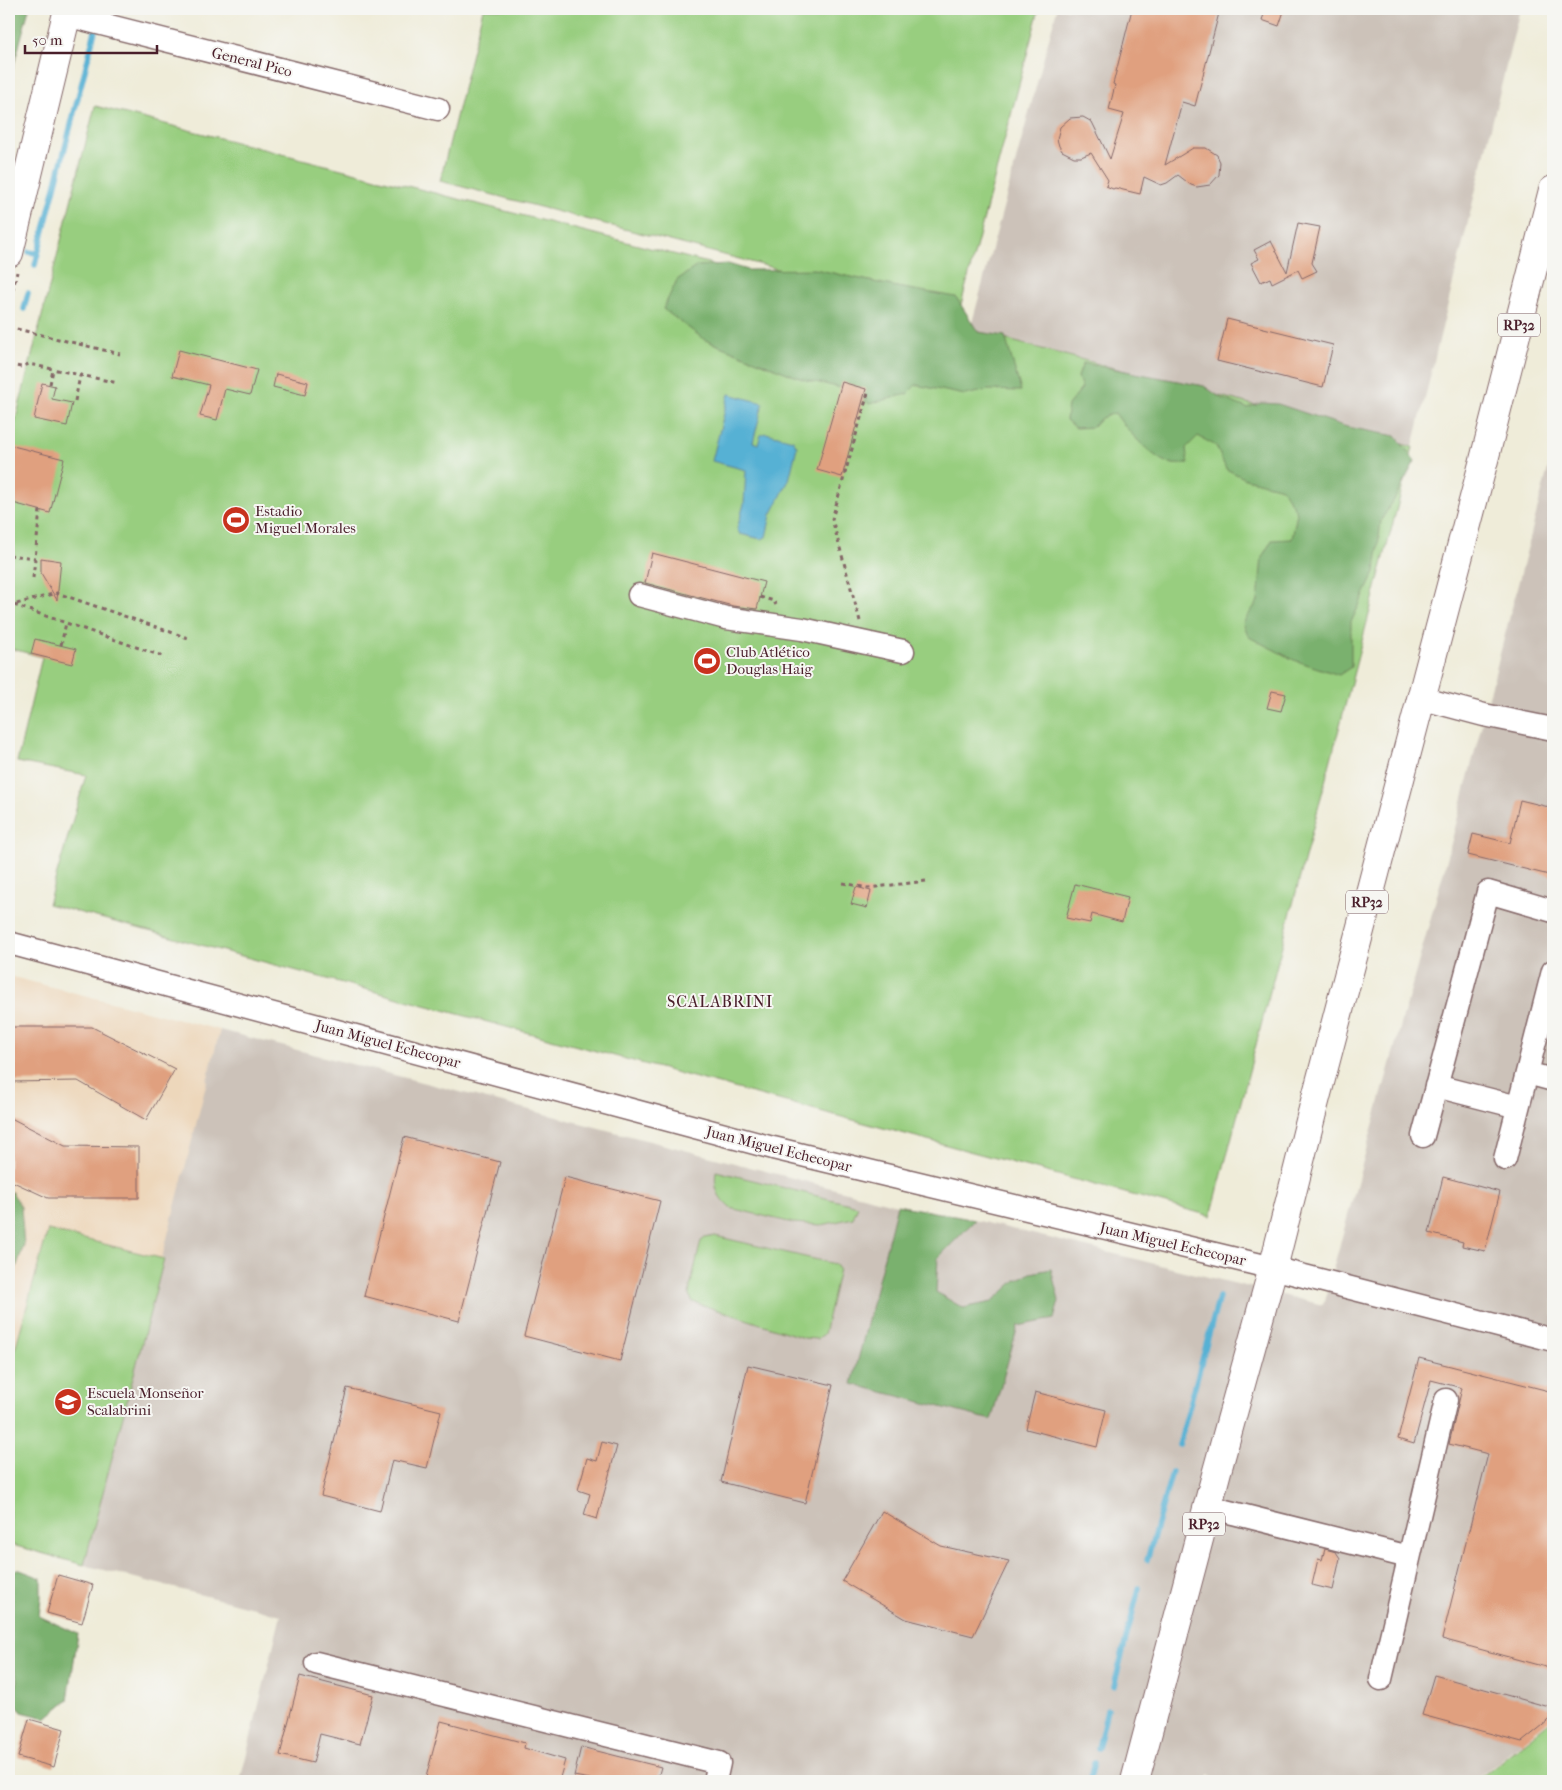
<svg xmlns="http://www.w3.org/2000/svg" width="1562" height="1790" font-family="'IM FELL French Canon',serif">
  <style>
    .built { fill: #edd7bb }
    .industrial { fill: #ccc2b9 }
    .green { fill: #98ce7f; stroke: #717655 }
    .forest { fill: #7ab16e; stroke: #62684c }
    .water { fill: #56b1d4; stroke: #506880 }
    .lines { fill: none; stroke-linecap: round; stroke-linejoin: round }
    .stream { stroke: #56b1d4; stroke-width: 5.5 }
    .building { fill: #e0a07f }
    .minor-casing { stroke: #846768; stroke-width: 25 }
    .major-casing { stroke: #846768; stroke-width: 30 }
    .path { stroke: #846768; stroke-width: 3; stroke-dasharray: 4 4; stroke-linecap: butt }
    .minor { stroke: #fff; stroke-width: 22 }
    .major { stroke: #fff; stroke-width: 28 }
    .labels { text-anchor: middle; stroke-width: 4; stroke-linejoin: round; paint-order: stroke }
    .shield { fill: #f6f6f2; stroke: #7e6067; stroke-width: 1 }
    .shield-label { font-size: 14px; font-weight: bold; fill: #4a1f2b }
    .street-label { font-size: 15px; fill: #4a1f2b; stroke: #f6f6f2 }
    .poi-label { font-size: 15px; fill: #4a1f2b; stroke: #f6f6f2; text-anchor: start }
    .neighbourhood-label { font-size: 16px; letter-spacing: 1px; fill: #4a1f2b; stroke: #f6f6f2 }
  </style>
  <rect width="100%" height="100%" fill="#f6f6f2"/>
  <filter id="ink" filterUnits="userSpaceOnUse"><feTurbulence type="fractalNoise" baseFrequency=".02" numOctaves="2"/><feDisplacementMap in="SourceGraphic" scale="10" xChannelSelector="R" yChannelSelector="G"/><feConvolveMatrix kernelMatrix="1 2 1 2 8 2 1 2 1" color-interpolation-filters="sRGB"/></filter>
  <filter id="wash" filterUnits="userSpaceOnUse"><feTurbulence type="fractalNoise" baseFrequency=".0096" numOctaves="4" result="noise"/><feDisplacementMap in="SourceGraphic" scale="20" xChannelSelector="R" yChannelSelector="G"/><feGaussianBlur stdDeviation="1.12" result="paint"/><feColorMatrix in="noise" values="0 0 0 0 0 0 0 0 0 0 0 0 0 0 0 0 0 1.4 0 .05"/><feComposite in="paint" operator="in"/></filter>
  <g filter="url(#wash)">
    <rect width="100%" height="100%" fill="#efecd9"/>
    <path class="built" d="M9 976 220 1030 164 1259 84 1565 9 1544Z"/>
    <path class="industrial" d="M1057 9H1520L1413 447 970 330Z
      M1553 449V1717L1474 1781H1221L1209 1774 1207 1781H240L281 1615 84 1565 220 1030 897 1205 975 1220 1323 1305 1446 863Z"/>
    <path class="green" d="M483 9H1039L958 316 440 181Z
      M95 106 970 330 1413 447 1211 1216 48 904 86 775 17 762 42 657 9 648V446Z
      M716 1171 858 1206 853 1218 822 1225 793 1223 730 1208C717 1196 714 1188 716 1171Z
      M48 1230 164 1259 84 1565 9 1544V1371Z
      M715 1236 835 1264 839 1269 824 1334 817 1339 804 1338 693 1302 689 1295 690 1287 701 1241 705 1238Z
      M1553 1719V1778L1548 1781H1476Z"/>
    <path class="forest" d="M9 9H29L9 83Z
      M728 264 748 270 815 269 897 287 956 297 978 332 1005 336 1021 391 989 390 965 395 916 385 907 394 869 404 855 391 802 379 705 340 663 309 677 280 697 266Z
      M1083 363 1204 386 1221 398 1247 408 1261 403 1278 404 1347 427 1396 436 1415 461 1394 500 1381 520 1375 572 1351 622V667L1339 675 1294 660 1249 637 1243 623 1258 601 1262 557 1272 540 1292 539 1297 513 1282 488 1246 479 1226 469 1216 446 1198 436 1186 448 1188 464C1182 464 1173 465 1168 463 1151 457 1124 427 1115 413L1101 418 1093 427 1075 428 1066 420 1068 405 1082 388 1078 377Z
      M9 1192H12L21 1207 24 1245 9 1289Z
      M897 1205 975 1220 938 1258 936 1292 963 1308 992 1302 1016 1280 1031 1273 1051 1269 1059 1301 1054 1319 1018 1326 991 1420 852 1384Z
      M9 1569 20 1570 41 1578V1598L39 1616 78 1634 68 1700 46 1718 22 1712 12 1700 18 1680 9 1654Z"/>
    <path class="water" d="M729 394 763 403 753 442 758 444 761 435 766 433 793 440 797 447 789 480 771 515 766 537 761 539 740 534 737 529 744 504 746 470 712 461Z"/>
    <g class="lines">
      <path class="stream" d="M29 252 37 253
        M35 265 95 31
        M24 309 28 293
        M1179 1445 1219 1297
        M1147 1560 1172 1472
        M1114 1686 1139 1588
        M1098 1748 1107 1710
        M1089 1781 1094 1763"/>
    </g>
    <g id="blocks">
      <path class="building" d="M1132 9H1220L1195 106 1182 102 1165 165 1193 148H1206L1217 155 1220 162 1219 175 1210 185 1197 187 1191 185 1178 175 1167 183 1161 185 1144 177 1140 194 1115 188 1113 189 1106 186 1108 180 1091 153 1081 157H1074L1062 151 1059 146 1057 139 1060 127 1070 118 1083 117 1092 122 1110 159 1124 114 1109 110 1115 85 1113 84Z
        M1266 9H1275L1284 11 1279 26 1262 20Z
        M1298 223 1320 227 1312 263 1317 271 1302 278 1298 270 1272 283 1270 278 1261 282 1251 263 1259 259 1254 250 1271 241 1287 272Z
        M1227 319 1333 345 1323 387 1217 361Z
        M179 350 257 370 250 395 225 389 217 420 200 416 209 385 172 376Z
        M276 374 308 382 305 395 273 387Z
        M842 382 866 389 842 477 817 470Z
        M42 383 55 386 52 399 72 403 67 426 34 419Z
        M9 445 64 459 50 513 9 502Z
        M652 553 764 582 757 609 733 606 645 583Z
        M41 558 61 561 57 600 41 573Z
        M35 639 76 649 72 664 31 654Z
        M1272 691 1286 694 1281 711 1267 708Z
        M1520 800 1553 808V876L1468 855 1473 834 1510 843Z
        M1075 884 1128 897 1122 922 1092 914 1090 923 1066 918Z
        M856 887 871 891 867 908 851 904Z
        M9 1027H92L175 1069 146 1120 78 1081 9 1082Z
        M9 1117 65 1146 139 1147V1198H48L9 1180Z
        M404 1137 500 1162 459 1321 364 1296Z
        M565 1177 660 1201 620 1361 524 1336Z
        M1443 1177 1500 1192 1485 1251 1462 1246 1463 1242 1429 1233Z
        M1419 1358 1553 1392V1669L1442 1639 1488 1454 1449 1444 1462 1388 1431 1380 1414 1444 1398 1439Z
        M748 1365 833 1385 805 1503 721 1482Z
        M347 1388 441 1411 427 1468 392 1460 380 1511 321 1496Z
        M1035 1392 1106 1410 1097 1447 1026 1429Z
        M602 1442 617 1446 597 1519 584 1515 590 1494 578 1490 587 1458 597 1461Z
        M882 1511 941 1546 1009 1561 973 1636 906 1619 842 1581Z
        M1325 1549 1336 1552 1340 1558 1333 1590 1312 1585 1318 1559 1322 1560Z
        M58 1575 93 1585 82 1623 47 1613Z
        M1434 1675 1553 1708V1717L1522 1742 1422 1715Z
        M300 1676 373 1695 360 1744 320 1734 313 1763 280 1755Z
        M29 1719 64 1729 54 1767 18 1757Z
        M441 1721 525 1743 524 1748 565 1760 559 1781H425Z
        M581 1747 661 1767 657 1781H589L590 1779 574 1776Z"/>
    </g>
  </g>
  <g filter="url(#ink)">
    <use href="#blocks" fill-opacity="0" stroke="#846768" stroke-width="1"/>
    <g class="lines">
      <g class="minor-casing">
        <path id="minor" d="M66 15 438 109
          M639 595 726 618 802 629 903 651
          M1420 698 1484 715 1553 729
          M9 943 773 1148 1273 1268 1553 1340
          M1527 1073 1553 1080
          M1436 1086 1518 1107
          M1423 1136 1488 892 1553 911
          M1505 1159 1553 971
          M1209 1507 1409 1557
          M316 1663 719 1763 715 1781
          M1381 1679 1446 1400"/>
      </g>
      <g class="major-casing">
        <path id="major" d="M9 253 68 9
          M1135 1781 1217 1471 1273 1268 1313 1109 1484 460 1553 190"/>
      </g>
      <path class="path" d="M9 306 17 272
        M9 327 120 354
        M9 365 21 367 29 364 118 383
        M50 384 53 370
        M75 401 80 376
        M9 555 35 558
        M33 578 40 510
        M760 597 774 601 776 605
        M14 605 162 656
        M9 606 57 593 188 638
        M860 621 832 519 868 393
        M61 645 66 623
        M843 883 868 888 926 881"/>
      <use href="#minor" class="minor"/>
      <use href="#major" class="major"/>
    </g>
  </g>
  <defs>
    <g id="stadium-disc" transform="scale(1.4375)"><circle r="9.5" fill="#c8321e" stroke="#f6f6f2"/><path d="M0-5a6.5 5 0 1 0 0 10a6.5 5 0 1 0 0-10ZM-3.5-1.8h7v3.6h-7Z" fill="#fff"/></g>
    <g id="school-disc" transform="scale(1.4375)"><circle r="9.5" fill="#c8321e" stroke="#f6f6f2"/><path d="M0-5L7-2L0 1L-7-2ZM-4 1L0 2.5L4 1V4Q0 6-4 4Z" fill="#fff"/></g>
  </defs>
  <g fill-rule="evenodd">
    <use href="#stadium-disc" x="236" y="520"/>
    <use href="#stadium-disc" x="707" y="661"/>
    <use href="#school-disc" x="68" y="1402"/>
  </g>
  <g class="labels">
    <g class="shield">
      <rect x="1498" y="313.5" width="42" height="23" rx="4"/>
      <rect x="1346" y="890.5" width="42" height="23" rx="4"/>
      <rect x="1183" y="1512.5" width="42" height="23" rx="4"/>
    </g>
    <g class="shield-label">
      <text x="1519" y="330">RP32</text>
      <text x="1367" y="907">RP32</text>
      <text x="1204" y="1529">RP32</text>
    </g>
    <g class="street-label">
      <text transform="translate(252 62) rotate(14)" y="5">General Pico</text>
      <text transform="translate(388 1044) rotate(15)" y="5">Juan Miguel Echecopar</text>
      <text transform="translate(779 1149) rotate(14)" y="5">Juan Miguel Echecopar</text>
      <text transform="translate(1173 1244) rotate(13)" y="5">Juan Miguel Echecopar</text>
    </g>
    <g class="poi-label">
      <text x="255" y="516">Estadio<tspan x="255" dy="17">Miguel Morales</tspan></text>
      <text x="726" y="657">Club Atlético<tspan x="726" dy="17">Douglas Haig</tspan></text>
      <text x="87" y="1398">Escuela Monseñor<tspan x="87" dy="17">Scalabrini</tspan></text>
    </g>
    <g class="neighbourhood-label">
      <text x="720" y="1007">SCALABRINI</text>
    </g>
  </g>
  <rect width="1562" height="1790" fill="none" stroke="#f6f6f2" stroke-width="30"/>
  <path d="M25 45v8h132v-8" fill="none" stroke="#4a1f2b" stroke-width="2.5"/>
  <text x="32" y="45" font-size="15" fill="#4a1f2b" stroke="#f6f6f2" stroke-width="4" paint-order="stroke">50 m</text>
</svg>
